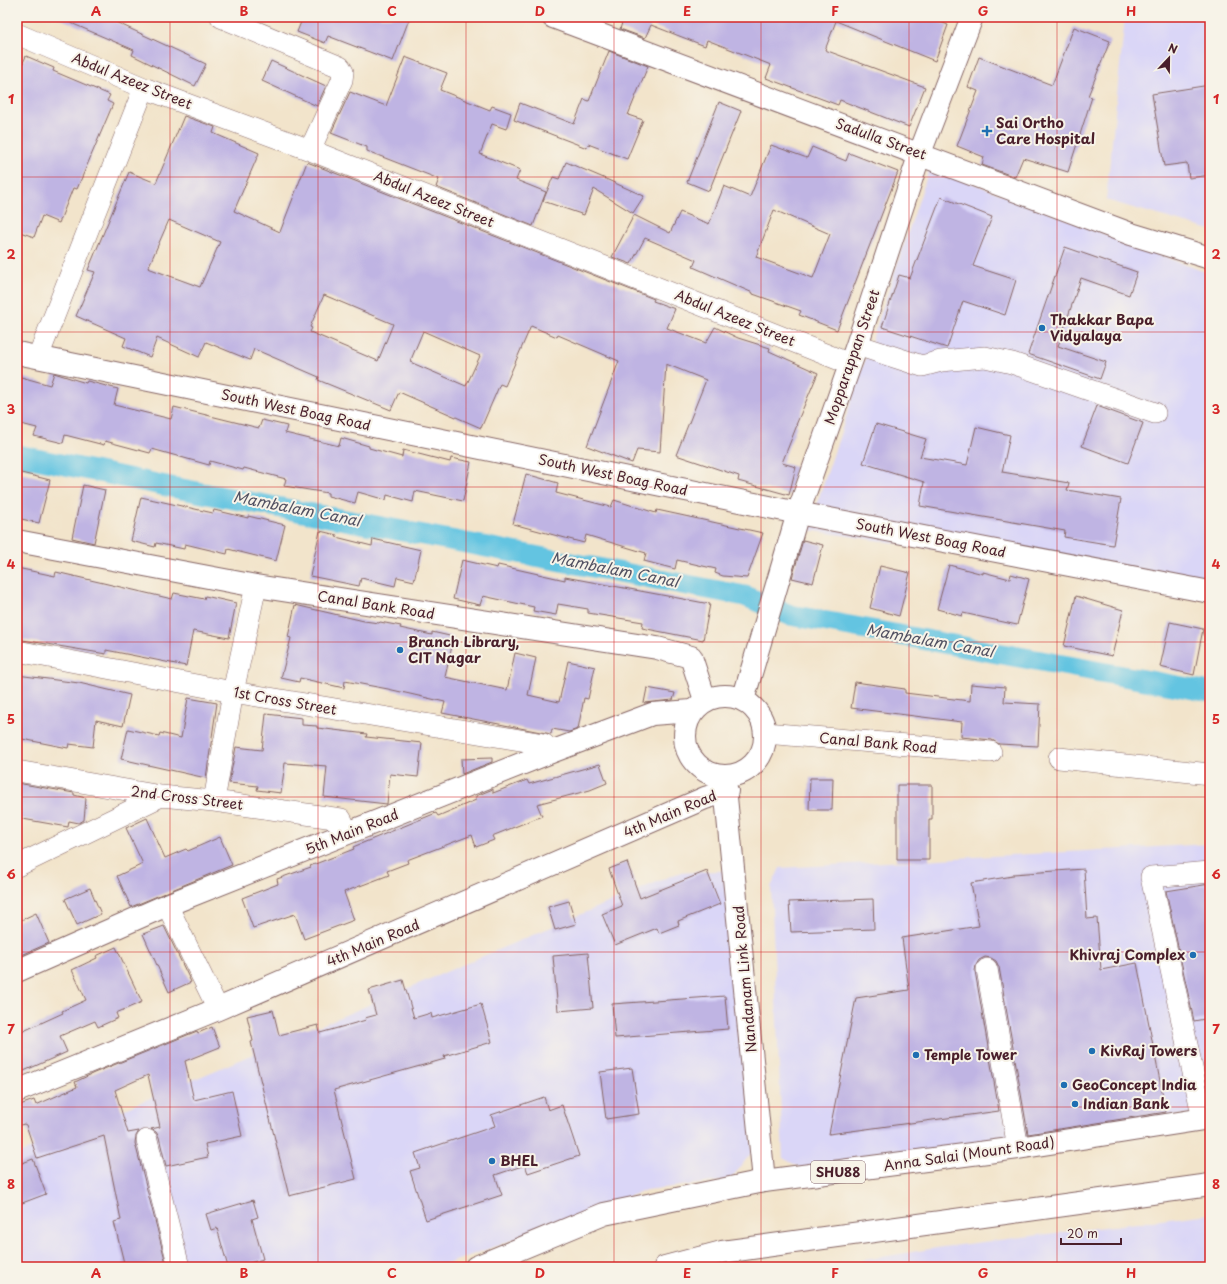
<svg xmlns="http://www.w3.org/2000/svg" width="1227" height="1284" font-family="'Playpen Sans',sans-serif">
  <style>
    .built { fill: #dad6f7 }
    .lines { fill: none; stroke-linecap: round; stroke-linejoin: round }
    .canal { stroke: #63c4e1; stroke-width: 21 }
    .building { fill: #bfb4e3; fill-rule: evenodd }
    .minor-casing { stroke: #856463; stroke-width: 22 }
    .tertiary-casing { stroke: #856463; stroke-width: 24 }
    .primary-casing { stroke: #856463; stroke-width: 24 }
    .minor { stroke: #fff; stroke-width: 21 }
    .tertiary { stroke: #fff; stroke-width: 22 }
    .primary { stroke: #fff; stroke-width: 22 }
    .grid { fill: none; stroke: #d62828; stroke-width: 1; stroke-opacity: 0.55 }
    .poi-dot { fill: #1f6fb2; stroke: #f7f3e8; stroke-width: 1.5 }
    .labels { text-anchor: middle; stroke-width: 4; stroke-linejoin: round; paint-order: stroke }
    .shield { fill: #f7f3e8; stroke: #7e5f64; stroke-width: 1 }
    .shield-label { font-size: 13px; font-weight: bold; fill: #4a1f2b }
    .street-label { font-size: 14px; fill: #4a1f2b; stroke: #f7f3e8 }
    .poi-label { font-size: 14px; font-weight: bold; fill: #4a1f2b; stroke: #f7f3e8; text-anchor: start }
    .water-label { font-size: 15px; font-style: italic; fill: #525162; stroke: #f7f3e8 }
    .neatline { fill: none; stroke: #d62828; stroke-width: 1.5 }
    .grid-label { font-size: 13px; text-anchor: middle; font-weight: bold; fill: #d62828 }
  </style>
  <rect width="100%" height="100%" fill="#f7f3e8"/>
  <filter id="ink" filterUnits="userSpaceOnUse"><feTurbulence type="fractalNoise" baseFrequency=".025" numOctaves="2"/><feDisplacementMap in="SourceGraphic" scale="8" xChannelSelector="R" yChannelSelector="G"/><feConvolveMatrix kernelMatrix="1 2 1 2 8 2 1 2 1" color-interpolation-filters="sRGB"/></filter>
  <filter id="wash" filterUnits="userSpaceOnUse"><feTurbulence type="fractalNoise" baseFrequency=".012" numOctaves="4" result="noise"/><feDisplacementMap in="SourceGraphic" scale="16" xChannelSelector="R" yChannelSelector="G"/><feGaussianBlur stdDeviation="0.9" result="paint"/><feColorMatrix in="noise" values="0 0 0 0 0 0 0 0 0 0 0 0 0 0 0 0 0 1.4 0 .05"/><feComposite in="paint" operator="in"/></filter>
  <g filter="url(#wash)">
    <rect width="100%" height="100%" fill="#f2e4cb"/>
    <path class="built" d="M1125 17H1210V230L1106 200Z
      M930 167 1210 274V590L808 530Z
      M1210 844V1111L806 1171 783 1158 771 887 780 868Z
      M738 870 752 1152 730 1180 646 1190 439 1267H17V1155L678 873Z
      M1210 1214V1267H821L943 1247Z"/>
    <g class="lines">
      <path class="canal" d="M17 455 171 487 745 596 790 615 1210 692"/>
    </g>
    <g id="blocks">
      <path class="building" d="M57 17H105L206 64 195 86 132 55 134 50Z
        M303 17H410L393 61 328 36 325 43 297 32Z
        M624 17H928L948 25 935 61 836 21 825 50 925 87 909 127 840 100 838 105 766 78 771 65 707 40 705 46 651 25 645 38 620 29Z
        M1074 27 1110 41 1088 96 1092 97 1068 172 1023 158 1015 177 982 165 984 157 957 146 978 91 968 87 979 57 1052 85Z
        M609 51 648 66 628 115 643 120 627 159 588 144 587 148 514 120 520 103 574 124 584 99 589 101Z
        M26 56 54 68 53 71 110 95 107 101 113 104 77 189 73 188 59 223 42 216 34 237 17 231V76Z
        M405 57 447 73 440 90 490 110 492 106 511 113 506 129 492 124 480 154 520 170 516 180 546 192 533 226 436 187 439 179 367 151V147L331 133 350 92 386 106Z
        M271 61 326 86 317 106 262 81Z
        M1210 85V175L1189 178 1187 163 1164 166 1152 94Z
        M719 102 741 111 709 191 687 182Z
        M184 116 215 127 213 133 259 153 234 211 280 232 307 162 654 299 653 301 675 309 667 328 706 343 715 327 738 338 770 348 769 351 818 373 796 425H797L782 463 796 467 789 495 738 481 739 476 676 455 706 380 666 364 660 452 637 450 632 463 587 446 619 361 558 335 557 337 531 326 505 386 500 384 481 428 399 392 391 410 318 380 319 377 254 349 250 360 206 342 199 357 157 338 150 357 123 346 126 338 76 316 95 272 88 270 129 172 156 183ZM169 220 220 242 200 287 148 268ZM324 295 393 324 378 361 310 332 312 328 310 327ZM423 331 480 356 466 386 410 362Z
        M771 145 807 158 812 147 846 161 849 153 898 172 837 330 799 315 801 311 753 294V293L693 267 696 260 645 238 631 264 612 257 634 215 670 233 680 212 709 224 724 186 750 197ZM774 210 830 234 813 278 756 257Z
        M566 162 599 176 644 196 633 213 594 189 584 215 543 201 553 177 559 179Z
        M941 197 992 217 973 266 1016 280 1005 315 963 301 947 348 882 327 899 275 910 278Z
        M1065 247 1137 272 1129 295 1081 278 1058 346 1106 362 1100 379 1028 354Z
        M54 373 86 383 87 381 118 389 114 405 171 419 174 407 259 428 262 420 287 426 285 433 339 446 341 438 369 446V448L402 457 403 450 450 462 451 458 471 462 463 501 415 491 413 502 387 495 386 500 358 492 355 503 328 496V493L284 486 286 479 244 468 243 470 210 461 209 465 152 449 150 453 105 441 104 445 65 435 63 443 34 436 37 428 17 423V392L21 377 50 385Z
        M1097 406 1143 423 1128 463 1082 446Z
        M876 424 926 439 920 457 967 465 976 427 1010 435 1002 472 1069 483 1067 490 1121 499 1113 545 1064 537 1065 531 920 506 924 482 863 463Z
        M17 472 50 480 39 523 17 518Z
        M526 474 558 483 556 493 611 507 614 500 656 513 657 510 763 533 747 578 723 576 715 573 716 569 677 560 675 569 644 561 646 553 586 535 584 543 513 524Z
        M83 485 105 490 94 543 72 538Z
        M141 497 213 513 214 510 248 518V516L285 525 276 561 228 549 227 554 185 544 184 549 156 543 155 547 131 541Z
        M320 531 337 535 336 537 372 546 373 539 421 550 414 581 397 577 395 586 361 578 359 586 310 576Z
        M803 540 823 545 813 583 792 578Z
        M462 560 497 568 498 565 565 580V577L710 604 703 640 642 628 643 622 588 613V609L558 604 556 615 533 611 534 607 483 596 480 605 453 599Z
        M949 565 983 574V572L1010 579 1011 574 1029 579 1017 625 963 613 962 616 937 609Z
        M880 566 910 573 899 616 870 608Z
        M17 568 55 576 56 572 172 599 174 593 204 599 205 596 236 603 229 638 193 631 186 666 106 650V654L17 639Z
        M1076 596 1123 610 1112 656 1064 646Z
        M295 605 364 621 379 623 380 622 401 626 400 628 432 635V632L454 637 445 677 507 690 515 653 536 658 528 695 559 702 568 661 595 667 588 699 584 698 578 729 569 732 552 729 551 734 442 713 445 702 388 689 345 681 344 688 300 678 299 682 281 678 291 638 288 637Z
        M1170 622 1203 629 1194 675 1160 667Z
        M17 675 79 683 130 695 123 726 96 720 93 747 69 744 68 748 17 738Z
        M855 682 905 689V693L970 701 971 684 1005 687 1004 702 1040 704 1038 746 999 744 992 740 961 737 962 722 851 708Z
        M647 688 675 693 673 700 644 703Z
        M188 698 217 703 206 778 121 759 128 729 159 736 160 733 181 738Z
        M266 714 302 718V725L317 726V728L367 734 366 737 422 743 418 777 390 774 387 804 324 797 327 766 285 763 281 793 257 790 258 786 229 783 236 747 262 750Z
        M492 758V762L462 774 461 759Z
        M600 764 607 783 590 790 537 804 542 816 492 836 494 840 476 847 472 835 407 860 408 863 387 871 389 875 344 892 354 920 304 939 295 914 253 928 242 898 278 884 277 879 311 867 310 866 354 849 353 847 375 838 436 813 438 816 476 800V796L493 789V793L527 780 529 784Z
        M810 778H833L832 810H809Z
        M17 783 74 793V795L86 798 84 820 79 823 69 821 68 827 17 818Z
        M897 785H932V819H929V860H897Z
        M147 818 165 858 186 849 188 851 220 837 232 865 131 907 117 876 143 864 126 828Z
        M627 862 640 898 707 871 720 904 678 921 679 925 659 933 657 928 615 945 602 914 622 906 609 869Z
        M1084 869 1087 919 1097 918 1101 970 1137 963 1166 1112 1028 1134 999 967 996 961 991 958 985 957 979 960 976 965 975 971 999 1111 829 1134 856 998 909 990 902 938 979 926 971 883 1013 876V874Z
        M1210 884V1018L1194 1021 1166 891Z
        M90 888 101 914 77 925 65 899Z
        M873 899 874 929 791 932 789 902Z
        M569 901 576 924 555 930 548 907Z
        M36 913 49 943 17 957V922Z
        M164 926 191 982 169 992 143 934Z
        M116 947 142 1002 116 1013 118 1018 98 1027 95 1021 60 1036 67 1052 17 1074V1034L63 1013 62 1011 86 1000 72 970 97 958 96 956Z
        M588 953 593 1008 558 1011 553 956Z
        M403 980 414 1018 431 1013 432 1018 481 1004 492 1042 444 1056 445 1059 334 1090 356 1179 289 1196 251 1042 253 1041 247 1016 273 1010 279 1035 318 1025 320 1033 366 1020 365 1018 376 1015 369 990Z
        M725 996 728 1029 615 1038 612 1004Z
        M212 1027 220 1047 185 1061 194 1100 232 1091 242 1136 205 1144 208 1157 166 1166 159 1137 156 1132 151 1129 160 1127 148 1075 115 1090 128 1133 139 1131 136 1136 135 1143 167 1267H125L114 1222 121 1220 104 1136 37 1158 26 1125 24 1124 17 1126V1106L34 1100 36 1105 77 1087 75 1082 94 1073 197 1031 198 1033Z
        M632 1068 639 1114 606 1119 600 1072Z
        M544 1097 548 1110 562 1105 579 1156 528 1173 525 1165 495 1175 502 1195 426 1220 410 1171 420 1168 415 1153 495 1126 491 1115Z
        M33 1159 46 1194 17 1205V1165Z
        M253 1200 258 1217 252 1219 263 1259 236 1267H228L217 1228 211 1230 206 1214Z"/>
    </g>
  </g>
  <g filter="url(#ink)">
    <use href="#blocks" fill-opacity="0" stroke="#856463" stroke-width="1"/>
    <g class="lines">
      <g class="minor-casing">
        <path id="minor" d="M221 17 340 67 343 72 342 80 310 150
          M17 34 144 88 310 150 850 364
          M857 345 922 366 941 361 985 357 1012 363 1155 413
          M38 357 144 88
          M17 651 233 692 544 744 551 752
          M765 733 991 752
          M1059 758 1210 774
          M17 771 161 796 214 801 341 819 348 833
          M214 801 233 692 256 586
          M17 866 161 796
          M167 905 218 1009
          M987 969 1018 1148
          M1203 1119 1151 877 1210 872
          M147 1140 179 1267"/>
      </g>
      <g class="tertiary-casing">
        <path id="tertiary" d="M553 17 1131 234 1210 258
          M17 353 798 513 1210 592
          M17 541 256 586 657 648 691 657 705 700
          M685 736a40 40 0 1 1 80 0a40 40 0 1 1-80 0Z
          M743 700 798 513 857 345 920 153 972 17
          M724 777 764 1181
          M17 971 167 905 551 752 652 714 692 711
          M17 1091 218 1009 705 798 727 791"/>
      </g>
      <g class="primary-casing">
        <path id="primary" d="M476 1267 604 1214 764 1181 1018 1148 1210 1118
          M665 1267 722 1252 1210 1185"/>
      </g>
      <use href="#minor" class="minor"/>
      <use href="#tertiary" class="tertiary"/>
      <use href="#primary" class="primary"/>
    </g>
  </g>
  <path class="grid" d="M170 17V1267M318 17V1267M466 17V1267M614 17V1267M761 17V1267M909 17V1267M1057 17V1267M17 177H1210M17 332H1210M17 487H1210M17 642H1210M17 797H1210M17 952H1210M17 1107H1210"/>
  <g class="poi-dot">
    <path d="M985 125h4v4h4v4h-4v4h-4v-4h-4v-4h4z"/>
    <circle cx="1042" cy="328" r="4"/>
    <circle cx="400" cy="650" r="4"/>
    <circle cx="1193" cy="955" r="4"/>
    <circle cx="1092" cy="1051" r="4"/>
    <circle cx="916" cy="1055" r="4"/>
    <circle cx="1064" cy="1085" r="4"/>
    <circle cx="1075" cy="1104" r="4"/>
    <circle cx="492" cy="1161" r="4"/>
  </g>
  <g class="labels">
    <rect class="shield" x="811" y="1161" width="54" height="22" rx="3"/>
    <g class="shield-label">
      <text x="838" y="1177">SHU88</text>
    </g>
    <g class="street-label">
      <text transform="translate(132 81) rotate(22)" y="5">Abdul Azeez Street</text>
      <text transform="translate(881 139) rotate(20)" y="5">Sadulla Street</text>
      <text transform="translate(434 199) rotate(22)" y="5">Abdul Azeez Street</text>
      <text transform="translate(735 318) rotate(22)" y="5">Abdul Azeez Street</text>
      <text transform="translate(852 357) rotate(-71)" y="5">Mopparappan Street</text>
      <text transform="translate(296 410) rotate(12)" y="5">South West Boag Road</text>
      <text transform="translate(613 475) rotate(12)" y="5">South West Boag Road</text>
      <text transform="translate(931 538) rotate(11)" y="5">South West Boag Road</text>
      <text transform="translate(376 605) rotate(9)" y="5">Canal Bank Road</text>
      <text transform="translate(285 701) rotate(10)" y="5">1st Cross Street</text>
      <text transform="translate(878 743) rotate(5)" y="5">Canal Bank Road</text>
      <text transform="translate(187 798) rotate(7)" y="5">2nd Cross Street</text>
      <text transform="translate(670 814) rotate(-23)" y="5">4th Main Road</text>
      <text transform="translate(352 832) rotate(-22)" y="5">5th Main Road</text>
      <text transform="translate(373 943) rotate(-23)" y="5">4th Main Road</text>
      <text transform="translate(745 979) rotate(-95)" y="5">Nandanam Link Road</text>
      <text transform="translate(969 1154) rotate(-8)" y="5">Anna Salai (Mount Road)</text>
    </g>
    <g class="poi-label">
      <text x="996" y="128">Sai Ortho<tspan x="996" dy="16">Care Hospital</tspan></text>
      <text x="1050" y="325">Thakkar Bapa<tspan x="1050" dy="16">Vidyalaya</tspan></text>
      <text x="408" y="647">Branch Library,<tspan x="408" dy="16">CIT Nagar</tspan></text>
      <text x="1185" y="960" text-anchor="end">Khivraj Complex</text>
      <text x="1100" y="1056">KivRaj Towers</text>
      <text x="924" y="1060">Temple Tower</text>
      <text x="1072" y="1090">GeoConcept India</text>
      <text x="1083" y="1109">Indian Bank</text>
      <text x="500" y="1166">BHEL</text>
    </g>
    <g class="water-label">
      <text transform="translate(297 509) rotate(11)" y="5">Mambalam Canal</text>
      <text transform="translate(615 570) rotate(11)" y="5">Mambalam Canal</text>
      <text transform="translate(930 641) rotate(10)" y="5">Mambalam Canal</text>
    </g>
  </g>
  <rect width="1227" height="1284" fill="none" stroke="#f7f3e8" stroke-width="44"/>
  <g transform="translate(1169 58) rotate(22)" stroke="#f7f3e8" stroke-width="3" paint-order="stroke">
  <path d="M0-3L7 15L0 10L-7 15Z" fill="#4a1f2b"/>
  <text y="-6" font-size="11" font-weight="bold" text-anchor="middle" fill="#4a1f2b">N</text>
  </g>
  <path d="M1061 1238v6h60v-6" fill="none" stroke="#4a1f2b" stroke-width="2"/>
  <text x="1067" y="1238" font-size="12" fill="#4a1f2b" stroke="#f7f3e8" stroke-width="3" paint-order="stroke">20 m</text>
  <rect x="22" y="22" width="1183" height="1240" class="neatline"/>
  <g class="grid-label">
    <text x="96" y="16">A</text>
    <text x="244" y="16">B</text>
    <text x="392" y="16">C</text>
    <text x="540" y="16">D</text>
    <text x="687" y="16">E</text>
    <text x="835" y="16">F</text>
    <text x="983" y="16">G</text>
    <text x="1131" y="16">H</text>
    <text x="11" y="104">1</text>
    <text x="1216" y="104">1</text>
    <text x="11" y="259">2</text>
    <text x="1216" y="259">2</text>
    <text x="11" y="414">3</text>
    <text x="1216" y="414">3</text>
    <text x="11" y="569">4</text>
    <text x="1216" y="569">4</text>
    <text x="11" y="724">5</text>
    <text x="1216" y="724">5</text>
    <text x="11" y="879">6</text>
    <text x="1216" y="879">6</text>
    <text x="11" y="1034">7</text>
    <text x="1216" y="1034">7</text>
    <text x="11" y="1189">8</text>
    <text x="1216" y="1189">8</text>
    <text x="96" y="1278">A</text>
    <text x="244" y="1278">B</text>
    <text x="392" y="1278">C</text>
    <text x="540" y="1278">D</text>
    <text x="687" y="1278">E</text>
    <text x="835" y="1278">F</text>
    <text x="983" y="1278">G</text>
    <text x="1131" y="1278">H</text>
  </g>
</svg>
